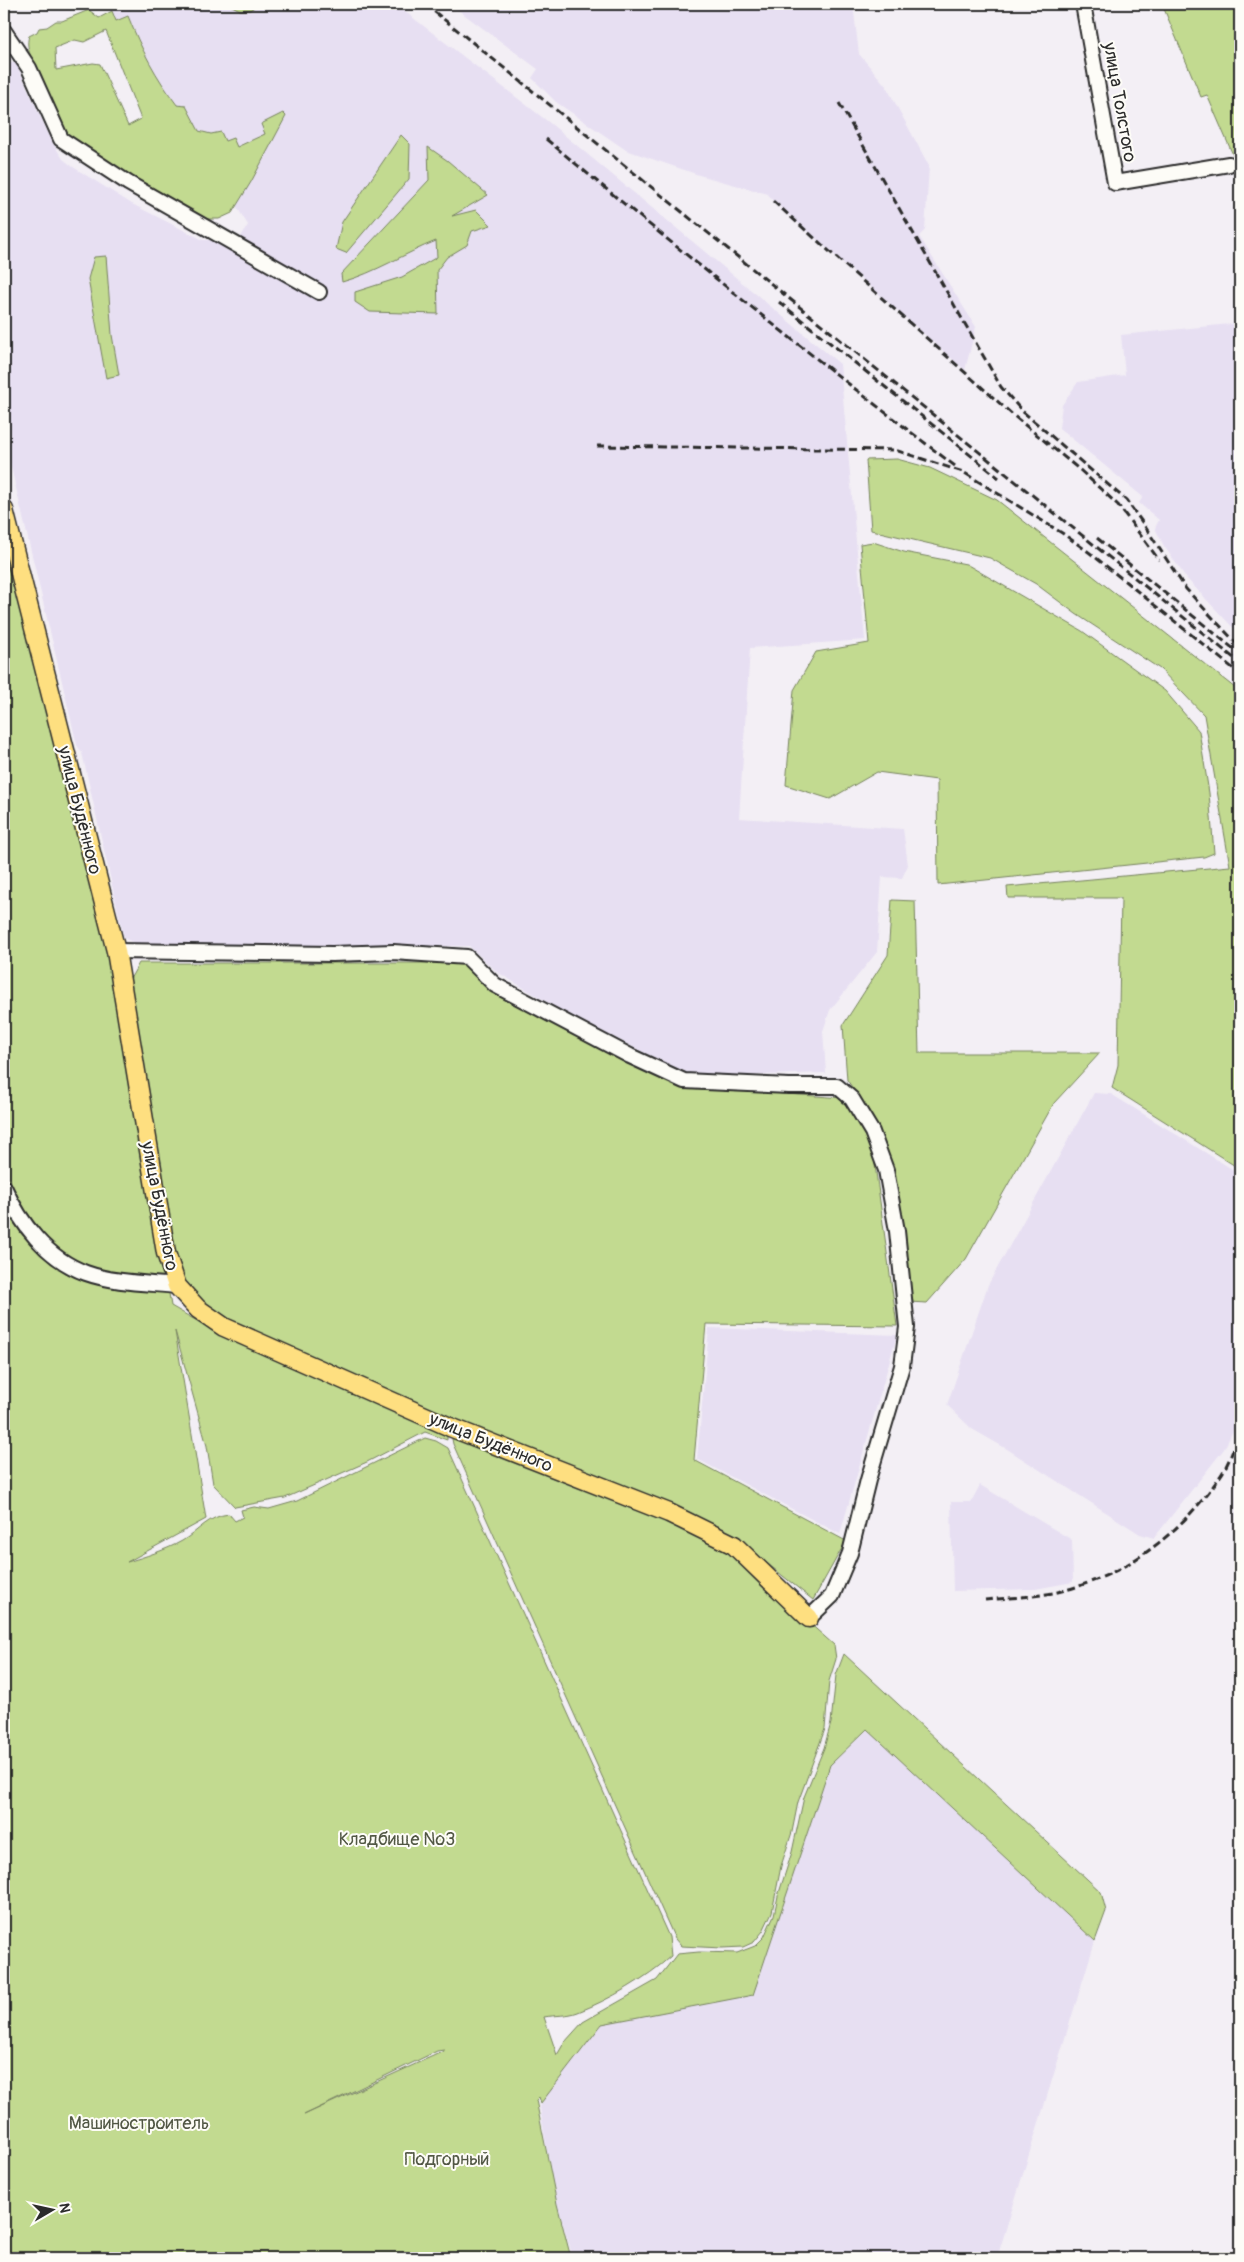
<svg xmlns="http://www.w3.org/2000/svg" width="1244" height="2262" font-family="Pangolin,sans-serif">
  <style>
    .built { fill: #e7dff2 }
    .green { fill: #c2da90; stroke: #76825e; fill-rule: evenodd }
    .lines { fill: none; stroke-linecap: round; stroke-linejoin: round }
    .minor-casing { stroke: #2b2b2b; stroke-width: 18 }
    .major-casing { stroke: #2b2b2b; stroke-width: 21 }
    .minor { stroke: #fdfcf7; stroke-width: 14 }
    .major { stroke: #fedf80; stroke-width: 18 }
    .rail { stroke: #2b2b2b; stroke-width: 3; stroke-dasharray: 8 4; stroke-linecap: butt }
    .labels { text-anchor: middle; stroke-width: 4; stroke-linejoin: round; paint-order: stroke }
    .street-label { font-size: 18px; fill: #2b2b2b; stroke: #fdfcf7 }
    .park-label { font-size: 18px; fill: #515744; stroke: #fdfcf7 }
  </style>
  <rect width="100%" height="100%" fill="#f3eff5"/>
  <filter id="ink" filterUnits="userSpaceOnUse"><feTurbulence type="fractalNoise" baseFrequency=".02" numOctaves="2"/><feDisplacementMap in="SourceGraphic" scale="10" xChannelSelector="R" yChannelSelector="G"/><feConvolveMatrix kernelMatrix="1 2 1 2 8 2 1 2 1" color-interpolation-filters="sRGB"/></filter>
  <g filter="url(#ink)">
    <path class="built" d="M109 4H395L551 124 840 364 865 640 750 648 739 818 903 829 908 865 902 878 882 877 877 952 830 1010 823 1031 826 1073 729 1076 686 1073 574 1018 497 972 469 946 180 945 136 944 124 938 82 753 77 745 6 446 11 436 8 417 4 412V63H16L52 142 63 159 73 167 132 204 203 240H239L248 225 160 83 116 22Z
      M450 4H853L859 54 886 86 929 166 925 230 919 236 976 327 965 370 773 201 768 194 699 175 626 150 556 102 532 78 538 69Z
      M1240 323V635L1187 579 1164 546 1155 528 1159 520 1139 503 1143 497 1059 428 1062 405 1078 382 1125 375 1121 335Z
      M1094 1093 1111 1094 1240 1174V1417L1224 1449 1154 1538 1140 1534 1007 1449 972 1429 947 1405 988 1285Z
      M709 1328 897 1335 840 1534 697 1459Z
      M980 1485 1072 1540 1073 1582 1035 1589 953 1591 951 1502H971Z
      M868 1729 1095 1941 997 2258H573L554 2193 540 2108 541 2103 602 2024 753 1994 830 1765Z"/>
    <path class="green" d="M228 4H248L254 7 250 10H240Z
      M1162 4H1240V171L1207 95 1201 97Z
      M89 10 99 18 112 11 116 21 128 16C141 49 156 77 177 105L186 106 199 131 211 134 221 132 225 141 233 138 237 147 265 134 261 124 283 113 286 116 251 182 232 213 219 219H207C172 201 137 183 103 162 90 155 74 147 65 136 52 120 49 97 42 79 36 66 24 50 29 36L37 32 39 28 47 27 56 21H62ZM106 31 141 119 128 126 100 64 93 63 56 70 55 48 75 40 84 42Z
      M401 135 410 144 409 179 346 253 336 249 342 222Z
      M428 147 448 161 488 195 452 216 476 210 491 225 472 231 467 245 447 257 437 270 438 314 370 312 355 302V292L402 277 437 257 436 241C405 253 375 273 342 282L341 274 429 180Z
      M106 256 112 335 119 375 106 378 88 279 94 257Z
      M897 459 930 468 997 500 1240 692V1169L1112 1088 1118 1065 1121 898H1008L1007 887 1230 866 1204 715 1160 669 1076 614 1036 584 990 558 871 530 866 460Z
      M4 541 113 948 171 1306C258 1358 354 1392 447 1431V1440L425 1432 367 1462 285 1498 235 1507 213 1484 207 1446 175 1331 206 1519 127 1562C144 1557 166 1550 182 1541 199 1531 208 1516 229 1514L235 1521 243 1517 241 1510 254 1507 269 1509 297 1501 425 1438 436 1441 448 1448 669 1937 671 1956C647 1978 609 2000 578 2012 568 2016 555 2015 544 2017L557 2055 564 2043 583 2022 657 1980 677 1954 699 1952 737 1953 755 1946 764 1937 774 1915 778 1896 792 1852 804 1797 824 1748 831 1723 836 1675 844 1654 1101 1892 1106 1911 1095 1941 867 1729 830 1765 753 1995 602 2024 541 2103 539 2097 536 2100 557 2204 571 2258H4ZM444 2050V2051L304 2115 437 2051Z
      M873 542 904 552 966 564 1082 631 1165 691 1199 731 1209 793 1214 853 1204 857 938 885 937 780 877 772 830 799 786 785 794 690 816 652 869 643 860 544Z
      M892 900 915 901 919 1053H1100L1054 1103 966 1259 927 1303 908 1302 896 1182 869 1111 847 1080 843 1025 888 955Z
      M139 963H463L504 999 684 1087 844 1098 872 1143 897 1326 706 1324 694 1460 846 1541 813 1600 738 1540 440 1416 219 1318 178 1275 129 981Z
      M458 1436 693 1532 728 1551 834 1645 836 1659 829 1681 825 1729 798 1802 792 1832 781 1866 772 1912 763 1931 754 1942 743 1947 722 1948 681 1946 675 1939 453 1444 452 1439Z"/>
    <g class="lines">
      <g class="minor-casing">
        <path id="minor" d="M1083 4 1115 183 1229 164
          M4 31 29 68 61 139 128 183 319 292
          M116 951 332 954 393 952 467 957 495 985 630 1056 684 1081 789 1086H837L852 1099 872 1132 886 1170 897 1231 907 1327 902 1366 868 1480 850 1553 832 1596 809 1618
          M4 1187C20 1223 47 1259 86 1273 114 1283 148 1283 177 1286"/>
      </g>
      <g class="major-casing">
        <path id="major" d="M4 510 116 951 166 1253 177 1286 198 1309 224 1327 450 1427 669 1513 734 1545 809 1618"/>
      </g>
      <use href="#minor" class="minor"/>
      <use href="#major" class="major"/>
      <path class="rail" d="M425 4 1240 663
        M839 103 1001 387 1022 411 1126 500 1142 522 1186 589 1237 644
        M546 139C680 251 816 360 955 466
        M773 201 1014 416 1080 470 1118 505 1159 560
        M779 302 999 478
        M597 446 895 450 963 472 1062 533 1090 553 1240 674
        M1097 538 1240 654
        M985 1600C1007 1598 1031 1597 1053 1593 1124 1578 1181 1534 1221 1475 1229 1463 1234 1447 1240 1434
        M1239 2258 1240 2255"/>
    </g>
  </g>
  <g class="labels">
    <g class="street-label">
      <text transform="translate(1120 102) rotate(80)" y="6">улица Толстого</text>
      <text transform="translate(80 810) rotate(76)" y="6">улица Будённого</text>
      <text transform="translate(160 1206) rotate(79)" y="6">улица Будённого</text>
      <text transform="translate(491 1442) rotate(22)" y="6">улица Будённого</text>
    </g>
    <g class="park-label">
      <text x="397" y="1845">Кладбище №3</text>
      <text x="139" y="2129">Машиностроитель</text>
      <text x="447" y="2165">Подгорный</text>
    </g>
  </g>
  <rect width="1244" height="2262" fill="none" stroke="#fdfcf7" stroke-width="20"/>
  <rect x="10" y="10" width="1224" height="2242" fill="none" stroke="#2b2b2b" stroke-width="2" filter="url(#ink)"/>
  <g transform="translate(52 2210) rotate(81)" stroke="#fdfcf7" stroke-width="4" paint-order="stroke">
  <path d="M0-4L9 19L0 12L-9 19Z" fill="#2b2b2b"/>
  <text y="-8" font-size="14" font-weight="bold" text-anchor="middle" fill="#2b2b2b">N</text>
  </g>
</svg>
